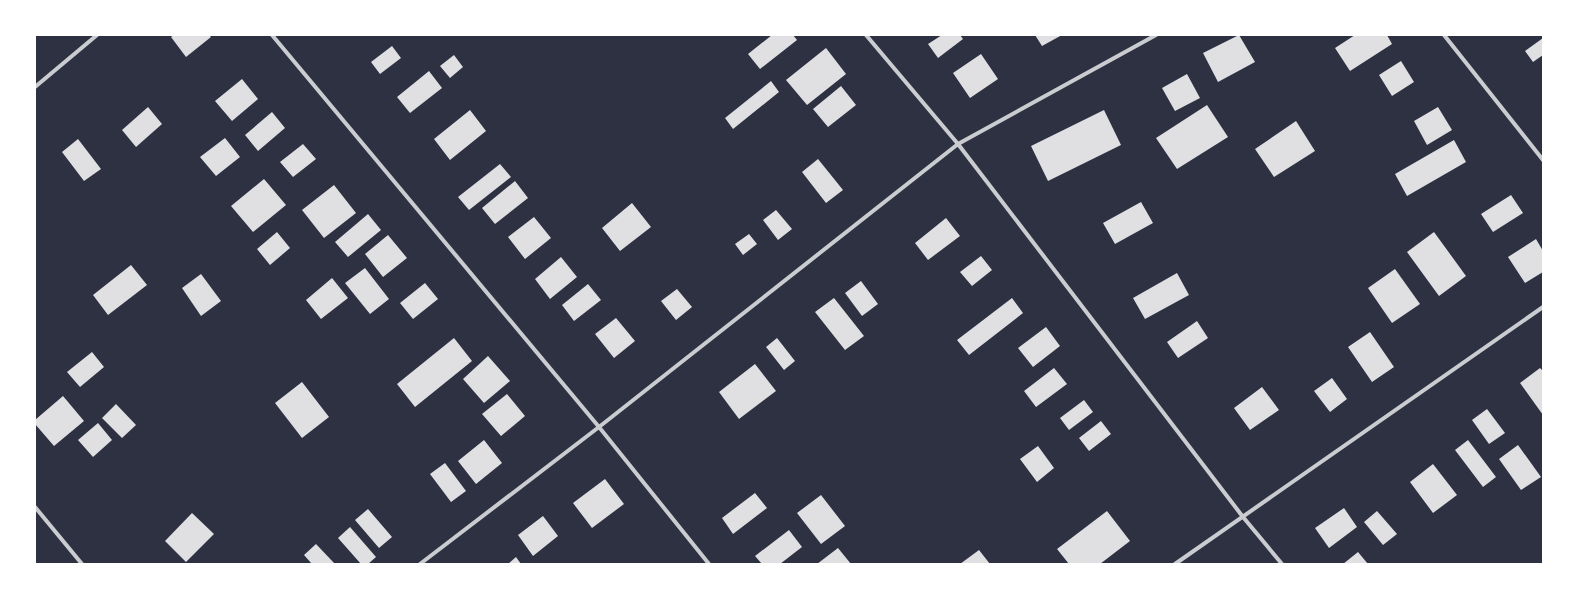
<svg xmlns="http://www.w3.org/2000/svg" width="1578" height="599" font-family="'DM Sans',sans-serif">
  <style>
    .building { fill: #e0e0e3 }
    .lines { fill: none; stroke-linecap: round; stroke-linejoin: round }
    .minor { stroke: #caccd0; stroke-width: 4 }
  </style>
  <rect width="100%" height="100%" fill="#2d3142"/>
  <path class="building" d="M174 35H209L211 37 186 57 171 37Z
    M772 35H793L797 40 760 69 748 54Z
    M942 35H960L963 39 938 58 928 44Z
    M1035 35H1062L1042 46Z
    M1239 35 1255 62 1218 82 1203 53Z
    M1355 35H1387L1392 44 1350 71 1335 48Z
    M1543 38V55L1533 62 1525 51Z
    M392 46 401 58 380 74 371 62Z
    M826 48 846 74 807 105 786 80Z
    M981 54 998 79 970 98 953 73Z
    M454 55 463 67 450 78 440 66Z
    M1401 61 1414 82 1392 96 1379 75Z
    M429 71 442 88 410 113 397 97Z
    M1187 74 1200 98 1175 111 1162 88Z
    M242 79 258 99 232 121 215 101Z
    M771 81 779 92 733 129 725 118Z
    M841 86 856 105 828 127 813 109Z
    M1207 105 1228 137 1177 169 1156 138Z
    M148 107 162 124 136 147 122 130Z
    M1438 107 1452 130 1427 145 1414 121Z
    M470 110 486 131 450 160 434 139Z
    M1104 110 1121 145 1048 181 1031 146Z
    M272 112 285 128 258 151 245 135Z
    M1296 121 1315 151 1274 177 1255 149Z
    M225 138 240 157 216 176 200 157Z
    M78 139 101 169 84 181 62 152Z
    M1454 140 1466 162 1407 196 1395 174Z
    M303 144 316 159 293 177 280 162Z
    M818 159 843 190 826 203 802 172Z
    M500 164 511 177 469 210 458 197Z
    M264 179 286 205 253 232 231 206Z
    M515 181 528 198 495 224 482 208Z
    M334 185 356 213 324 238 302 210Z
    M1511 195 1523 213 1493 232 1481 214Z
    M1141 202 1153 223 1115 244 1103 223Z
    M632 203 651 227 620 251 602 228Z
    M776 210 792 229 778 240 763 220Z
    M368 214 381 230 348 257 335 242Z
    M534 217 551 238 525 259 508 237Z
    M946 218 960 236 928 260 915 243Z
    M277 232 290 248 270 265 257 249Z
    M1434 232 1466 276 1439 296 1407 252Z
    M749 234 757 244 743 255 735 244Z
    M388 235 407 258 383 277 365 254Z
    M1536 239 1543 251V272L1525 283 1508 257Z
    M981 256 992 270 972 286 960 272Z
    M561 257 577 277 550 299 535 279Z
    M131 265 147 285 108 315 93 295Z
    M365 268 389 299 370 314 345 283Z
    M1395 269 1420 304 1392 323 1368 288Z
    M1177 273 1189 295 1145 319 1133 298Z
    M201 274 221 301 201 316 182 288Z
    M332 278 348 298 321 319 306 300Z
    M861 281 878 304 862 316 845 293Z
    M425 283 438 299 413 319 400 303Z
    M588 284 601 300 574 321 562 305Z
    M677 289 692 307 676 320 661 301Z
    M834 298 864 336 845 350 815 312Z
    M1012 298 1023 313 969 355 957 340Z
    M616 318 635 341 614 358 595 334Z
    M1197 321 1208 338 1178 358 1167 342Z
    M1046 327 1060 346 1033 367 1018 348Z
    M1370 332 1394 367 1372 382 1348 347Z
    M454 338 472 361 415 407 397 384Z
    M777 338 795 361 784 370 766 347Z
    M92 352 104 367 80 387 67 372Z
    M488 356 510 381 484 403 463 379Z
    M755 364 776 391 739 419 719 392Z
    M1054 368 1067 384 1036 407 1024 391Z
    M1540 368 1543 371V415L1520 383Z
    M1332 378 1347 399 1330 412 1314 391Z
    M302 382 329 417 302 438 275 403Z
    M1262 387 1279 410 1250 430 1234 408Z
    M507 394 525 416 501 436 482 414Z
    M63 396 84 421 54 446 35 424V420Z
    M1084 400 1093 412 1069 430 1060 418Z
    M116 404 136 425 122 438 102 418Z
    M1487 409 1505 433 1489 444 1472 420Z
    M1101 421 1111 434 1089 451 1079 438Z
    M98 423 112 440 93 457 78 440Z
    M484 440 502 463 476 484 458 461Z
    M1468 440 1496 477 1483 487 1455 450Z
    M1518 445 1541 477 1521 490 1499 459Z
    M1038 446 1054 468 1037 482 1020 459Z
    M445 463 466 491 451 502 430 474Z
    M1433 464 1457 495 1433 513 1410 482Z
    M605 479 624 504 592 528 573 503Z
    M755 493 767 508 733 534 722 518Z
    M821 495 845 526 821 544 797 513Z
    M1344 508 1357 527 1329 548 1315 528Z
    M368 509 392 537 379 548 355 520Z
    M1107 511 1130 541 1100 564H1069L1057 549Z
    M1377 511 1397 534 1383 545 1364 522Z
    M192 513 214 534 186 562 165 541Z
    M543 516 558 536 533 556 518 535Z
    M350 527 376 557 368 564H361L338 538Z
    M789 530 802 547 780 564H762L755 556Z
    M316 544 335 564H312L304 555Z
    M838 548 851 564H817Z
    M979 550 990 564H960Z
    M1358 552 1368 564H1343Z
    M516 557 521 564H508Z"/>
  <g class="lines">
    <path class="minor" d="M272 35 599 427 709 564
      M866 35 958 144 1243 517 1282 564
      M1444 35 1543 160
      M35 87 97 35
      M35 507 82 564
      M420 564 599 427 958 144 1156 35
      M1175 564 1543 307"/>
  </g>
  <rect width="1578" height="599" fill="none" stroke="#ffffff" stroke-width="72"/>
</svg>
